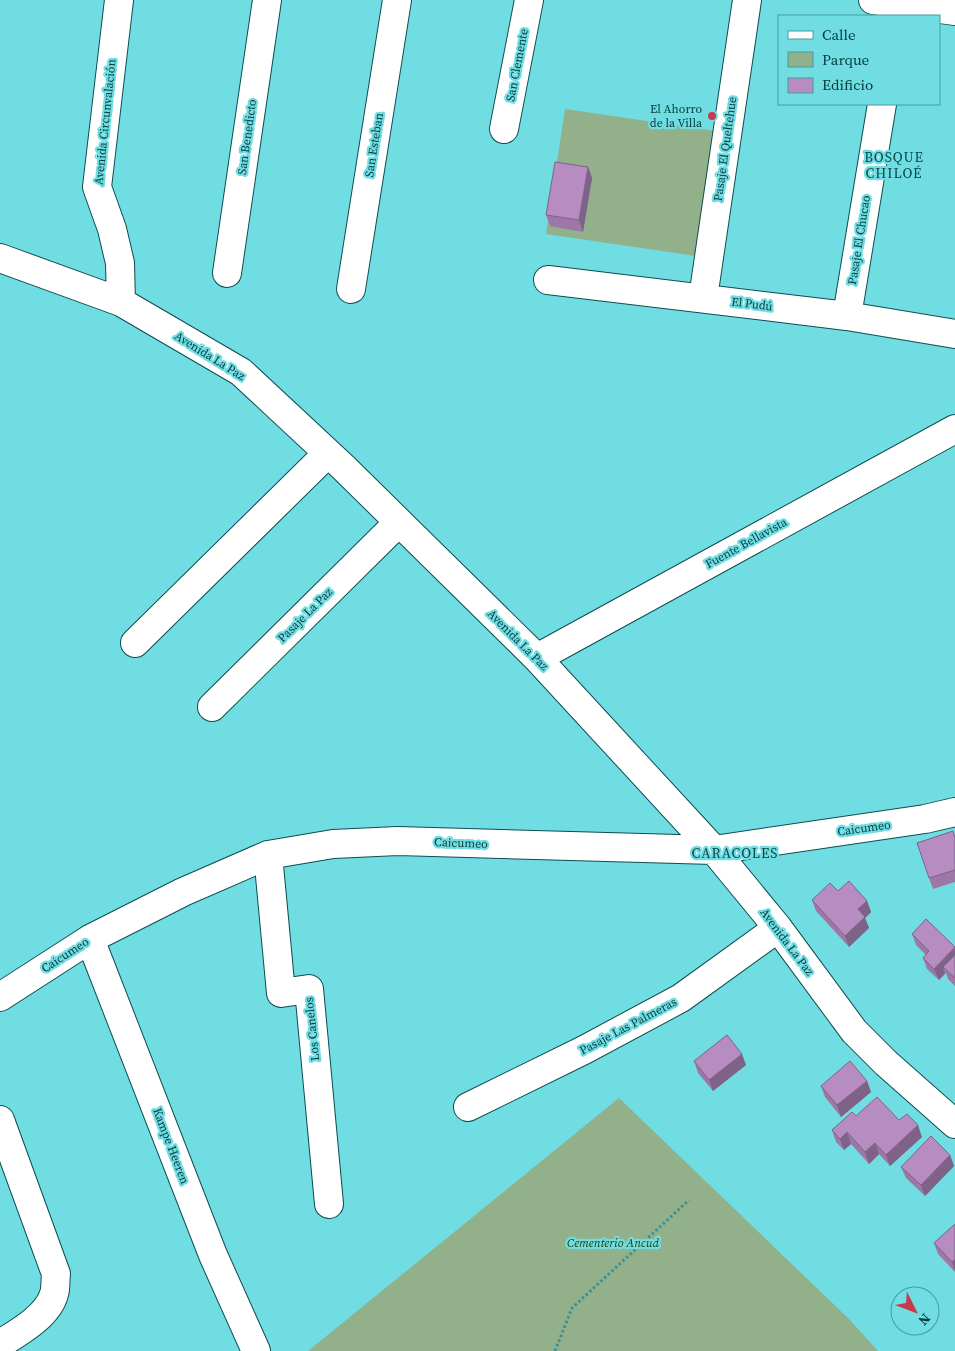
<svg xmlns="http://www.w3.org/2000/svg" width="955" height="1351" font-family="'Source Serif 4',serif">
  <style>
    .green { fill: #92b08a }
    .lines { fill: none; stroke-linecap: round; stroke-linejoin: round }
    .minor-casing { stroke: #0d4d50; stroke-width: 30 }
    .path { stroke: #3e9093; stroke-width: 3; stroke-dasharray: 2.5 2.5; stroke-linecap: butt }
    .minor { stroke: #fff; stroke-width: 28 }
    .wall { fill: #9d78a6 }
    .shaded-wall { fill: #7f6287 }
    .building { fill: #b68cc1; stroke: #7f6287 }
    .poi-dot { fill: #c93949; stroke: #70dde2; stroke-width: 2 }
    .labels { text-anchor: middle; stroke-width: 4.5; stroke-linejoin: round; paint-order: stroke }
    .street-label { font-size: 12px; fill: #073a3c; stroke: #70dde2 }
    .poi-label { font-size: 12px; fill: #073a3c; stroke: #70dde2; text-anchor: end }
    .park-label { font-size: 12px; font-style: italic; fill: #19420a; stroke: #70dde2 }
    .neighbourhood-label { font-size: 14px; letter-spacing: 1px; fill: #06494c; stroke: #70dde2 }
  </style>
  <rect width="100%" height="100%" fill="#70dde2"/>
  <path class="green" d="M565 109 715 131 696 256 546 234Z
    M619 1098 849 1319 878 1351H308Z"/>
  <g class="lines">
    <g class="minor-casing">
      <path id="minor" d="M119 0 97 187 112 229 120 263 121 302
        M873 0 955 11
        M504 129 529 0
        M0 258 121 302 241 372 343 467 537 658 714 850 778 928 854 1031 886 1063 955 1124
        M227 273 267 0
        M548 280 847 316 955 334
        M351 289 397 0
        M703 298 747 0
        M847 316 882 104
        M135 643 328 453
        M537 658 955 429
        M212 707 399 522
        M268 855 281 993 309 989 329 1204
        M90 939 213 1255 256 1351
        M0 997 90 939 183 892 268 855 333 844 398 841 714 850 925 819 955 812
        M468 1107 584 1050 681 998 778 928
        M0 1120 56 1274C55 1281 56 1288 54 1294 48 1316 18 1333 0 1344"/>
    </g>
    <path class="path" d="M555 1351 572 1308 689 1200"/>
    <use href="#minor" class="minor"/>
  </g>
  <path class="wall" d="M588 167 592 178 583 232 550 226 546 215Z
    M955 837V882L933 889 929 878Z
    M838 891 867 901 871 912 865 918 869 928 849 947 816 911 812 900Z
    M912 934 955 947V986L948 979 946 973 939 980 927 969 923 958 926 955 916 945Z
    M694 1061 746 1065 713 1091 698 1073Z
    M867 1081 871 1092 841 1117 825 1097 821 1086Z
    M856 1116 899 1120 922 1137 890 1166 879 1154 869 1164 851 1144 844 1150 836 1142 832 1130Z
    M950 1155 954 1166 925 1196 906 1178 901 1167Z
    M955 1224V1272L938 1254 934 1243Z"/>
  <path class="shaded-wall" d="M588 167 592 178 583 232 579 220Z
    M867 901 871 912 865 918 869 928 849 947 845 936 858 909Z
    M955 948V963L943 967 945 973 939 980 934 969Z
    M742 1054 746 1065 713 1091 709 1080Z
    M867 1081 871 1092 841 1117 837 1105Z
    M918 1125 922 1137 890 1166 886 1155Z
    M847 1132 851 1144 844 1150 840 1139Z
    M875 1143 879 1154 869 1164 865 1152Z
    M950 1155 954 1166 925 1196 921 1185Z
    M955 1259V1271L952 1262Z"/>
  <path class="building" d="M555 162 588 167 579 220 546 215Z
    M953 831 955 838V870L929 878 917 843Z
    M849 881 867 901 858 909 865 917 845 936 812 900 830 883 838 891Z
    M926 919 955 947 934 969 923 958 929 951 912 934Z
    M955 955V978L943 967Z
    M727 1035 742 1054 709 1080 694 1061Z
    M850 1061 867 1081 837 1105 821 1086Z
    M877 1097 899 1120 907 1114 918 1125 886 1155 875 1143 865 1152 847 1132 840 1139 832 1130 852 1112 856 1116Z
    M931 1136 950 1155 921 1185 901 1167Z
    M955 1224V1259L952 1262 934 1243Z"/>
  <circle class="poi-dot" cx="712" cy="116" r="5"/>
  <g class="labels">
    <g class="street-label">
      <text transform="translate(517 65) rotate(-79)" y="4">San Clemente</text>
      <text transform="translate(105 122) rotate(-84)" y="4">Avenida Circunvalación</text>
      <text transform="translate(247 137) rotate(-82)" y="4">San Benedicto</text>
      <text transform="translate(374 145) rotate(-81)" y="4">San Esteban</text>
      <text transform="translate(725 149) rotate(-82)" y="4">Pasaje El Queltehue</text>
      <text transform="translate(859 240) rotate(-81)" y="4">Pasaje El Chucao</text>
      <text transform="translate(752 304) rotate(7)" y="4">El Pudú</text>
      <text transform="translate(210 356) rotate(32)" y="4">Avenida La Paz</text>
      <text transform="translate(746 543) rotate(-29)" y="4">Fuente Bellavista</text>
      <text transform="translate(305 615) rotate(-45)" y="4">Pasaje La Paz</text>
      <text transform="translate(518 640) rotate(45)" y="4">Avenida La Paz</text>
      <text transform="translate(864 828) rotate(-8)" y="4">Caicumeo</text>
      <text transform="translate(461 843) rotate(2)" y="4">Caicumeo</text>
      <text transform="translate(787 942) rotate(53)" y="4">Avenida La Paz</text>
      <text transform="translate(65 955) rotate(-33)" y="4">Caicumeo</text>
      <text transform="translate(628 1026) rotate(-28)" y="4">Pasaje Las Palmeras</text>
      <text transform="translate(312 1029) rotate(-96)" y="4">Los Canelos</text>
      <text transform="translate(171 1146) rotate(69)" y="4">Kampe Heeren</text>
    </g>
    <g class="poi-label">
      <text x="702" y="113">El Ahorro<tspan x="702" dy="14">de la Villa</tspan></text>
    </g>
    <g class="park-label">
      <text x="613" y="1247">Cementerio Ancud</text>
    </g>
    <g class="neighbourhood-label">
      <text x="894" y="162">BOSQUE<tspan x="894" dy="16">CHILOÉ</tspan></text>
      <text x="735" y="858">CARACOLES</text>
    </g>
  </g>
  <rect x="778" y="15" width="162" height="90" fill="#70dde2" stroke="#469ca0"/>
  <rect x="788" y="31" width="25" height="8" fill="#ffffff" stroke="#469ca0"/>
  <text x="822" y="40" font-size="15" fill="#073a3c">Calle</text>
  <rect x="788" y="52" width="25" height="15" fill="#92b08a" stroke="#469ca0"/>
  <text x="822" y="65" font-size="15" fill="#073a3c">Parque</text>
  <rect x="788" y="78" width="25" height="15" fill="#b68cc1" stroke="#469ca0"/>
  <text x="822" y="90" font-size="15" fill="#073a3c">Edificio</text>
  <g transform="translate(915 1311) rotate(132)"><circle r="24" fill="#70dde2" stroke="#469ca0"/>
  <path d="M0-4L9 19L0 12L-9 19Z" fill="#c93949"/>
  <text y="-8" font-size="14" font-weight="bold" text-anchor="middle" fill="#073a3c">N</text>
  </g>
</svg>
